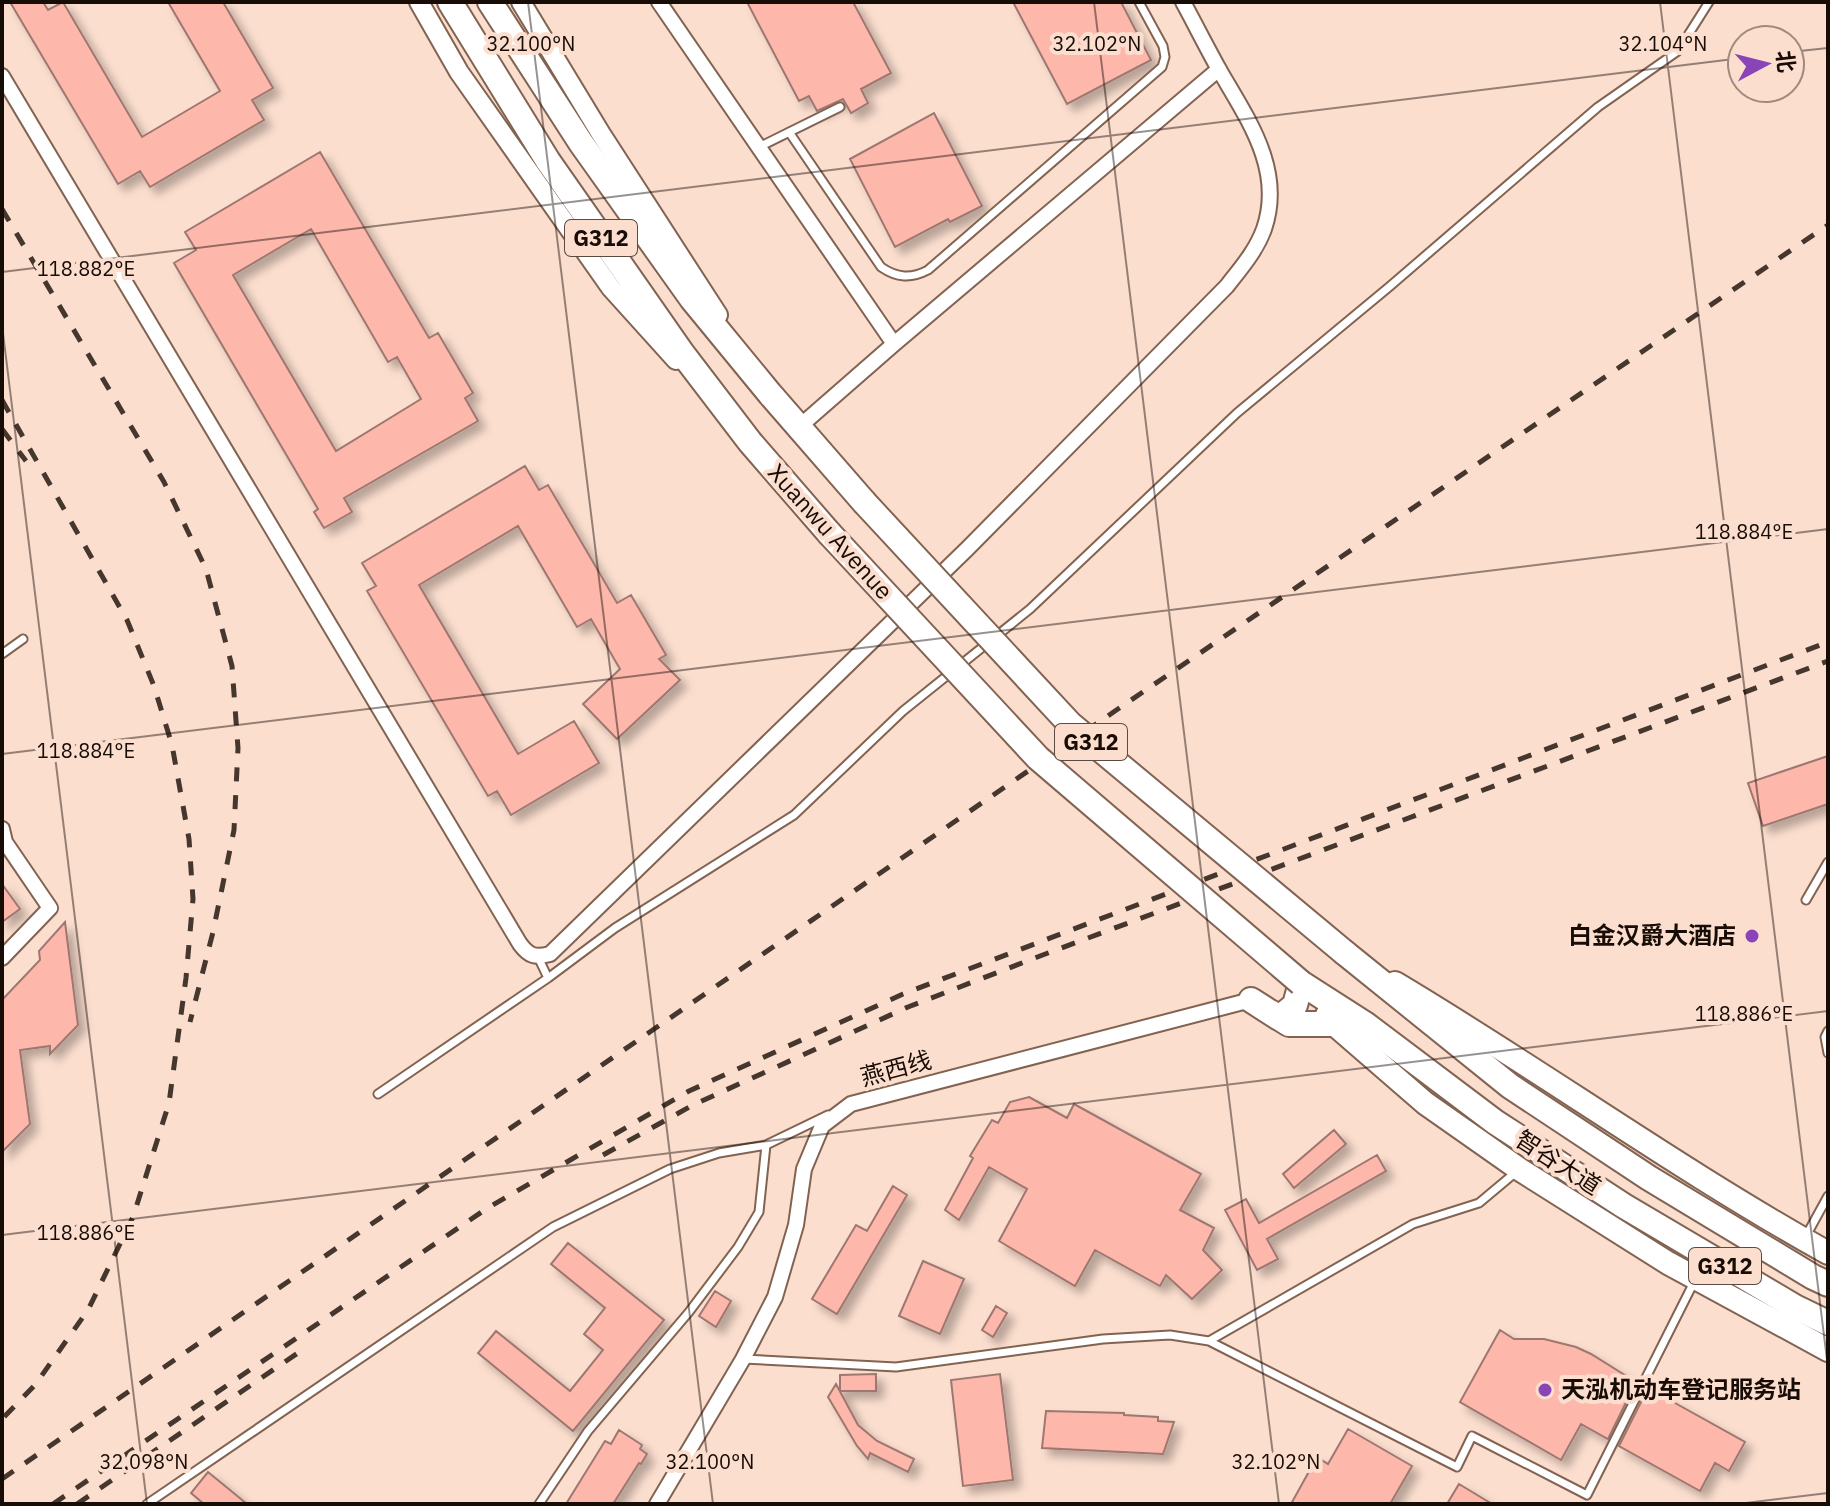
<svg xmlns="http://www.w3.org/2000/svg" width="1830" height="1506" font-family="'IBM Plex Sans','Noto Sans SC',sans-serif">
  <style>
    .building { fill: #feb8ab; stroke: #9d7770; stroke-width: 2; fill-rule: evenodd; filter: url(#shadow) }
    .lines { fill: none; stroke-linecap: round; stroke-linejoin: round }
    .service-casing { stroke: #826351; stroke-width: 11 }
    .minor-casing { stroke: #826351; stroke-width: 18 }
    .tertiary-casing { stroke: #826351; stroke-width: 22 }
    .primary-casing { stroke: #826351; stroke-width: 26 }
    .trunk-casing { stroke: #826351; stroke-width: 28 }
    .service { stroke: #fff; stroke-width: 7 }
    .minor { stroke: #fff; stroke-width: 14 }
    .tertiary { stroke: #fff; stroke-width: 18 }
    .primary { stroke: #fff; stroke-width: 22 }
    .trunk { stroke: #fff; stroke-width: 24 }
    .rail { stroke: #45362e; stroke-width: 5; stroke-dasharray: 14 14; stroke-linecap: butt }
    .trunk-bridge-casing { stroke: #826351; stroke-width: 28; stroke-linecap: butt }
    .trunk-bridge { stroke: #fff; stroke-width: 24 }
    .ticks { fill: none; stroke: #180c06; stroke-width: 2; stroke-opacity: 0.45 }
    .poi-dot { fill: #8944b7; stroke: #fbdece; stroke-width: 3 }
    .labels { text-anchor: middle; stroke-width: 8; stroke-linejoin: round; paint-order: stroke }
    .shield { fill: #fbdece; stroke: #5c4b42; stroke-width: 2 }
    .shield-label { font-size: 22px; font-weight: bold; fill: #180c06 }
    .street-label { font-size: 24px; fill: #180c06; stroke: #fbdece }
    .poi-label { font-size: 24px; font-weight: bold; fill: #180c06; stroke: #fbdece; text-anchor: end }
    .ticks-label { font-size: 20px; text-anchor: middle; fill: #180c06; stroke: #fbdece; stroke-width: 8; stroke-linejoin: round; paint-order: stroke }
  </style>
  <defs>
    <filter id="shadow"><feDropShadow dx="7" dy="7" stdDeviation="4" flood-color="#0004"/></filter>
  </defs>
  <rect width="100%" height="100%" fill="#fbdece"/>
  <path class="building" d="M10 2H43L48 10 63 2 142 137 220 91 168 2H223L273 88 252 100 264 120 150 187 140 171 118 184Z
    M747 2H853L891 73 861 89 868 103 851 113 843 99 817 111 809 96 799 101Z
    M1013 2H1121L1151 60 1067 104Z
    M934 113 982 206 950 222 948 219 895 247 850 159Z
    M320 152 429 338 438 333 473 393 465 398 478 421 344 498 352 512 324 528 314 512 318 509 174 263 196 250 185 232ZM311 229 388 362 397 357 421 399 336 451 233 275Z
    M525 466 539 490 548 485 617 603 631 595 666 655 659 659 680 680 617 739 583 704 620 669 591 619 577 627 518 526 419 585 518 754 574 721 599 763 511 815 497 791 488 796 367 591 376 586 362 563Z
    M1828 756V804L1763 826 1748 783Z
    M2 884 20 909 2 922Z
    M65 922 78 1025 50 1054V1046L20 1050 30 1124 2 1152V1000L40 960 39 951Z
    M1029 1097 1067 1118 1074 1104 1201 1174 1180 1210 1214 1228 1203 1250 1222 1270 1192 1299 1166 1275 1160 1286 1095 1250 1075 1286 999 1241 1027 1189 989 1167 959 1220 945 1210 973 1158 970 1156 992 1120 998 1123 1010 1102Z
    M1334 1130 1346 1144 1294 1188 1283 1174Z
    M1377 1155 1386 1171 1267 1239 1278 1259 1257 1270 1225 1210 1246 1199 1259 1223Z
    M893 1186 907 1195 837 1314 812 1299 856 1225 867 1231Z
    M568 1243 664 1320 573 1431 478 1353 496 1331 570 1391 603 1350 584 1334 605 1308 551 1264Z
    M923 1261 964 1279 940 1334 899 1316Z
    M715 1291 731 1301 716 1327 699 1316Z
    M996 1306 1007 1313 993 1337 982 1330Z
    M1500 1330 1514 1339H1544L1576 1347 1591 1354 1636 1382 1608 1439 1581 1424 1561 1460 1460 1402Z
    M876 1374V1391H840V1375Z
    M1000 1374 1013 1480 963 1486 951 1380Z
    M836 1384 858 1425 877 1441 914 1459 908 1472 870 1453 868 1459 857 1446 828 1397Z
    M1648 1388 1745 1442 1729 1471 1715 1463 1700 1491 1619 1446Z
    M1046 1411 1124 1413V1415L1158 1417V1421L1174 1422 1163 1454 1042 1448Z
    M1348 1429 1412 1466 1390 1504H1291L1317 1457 1328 1464Z
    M619 1430 642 1445 640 1449 647 1454 641 1464 639 1463 613 1504H566L605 1441 611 1444Z
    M208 1472 247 1504H204L191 1493Z
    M1459 1484 1492 1504H1447Z"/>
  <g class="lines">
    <g class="service-casing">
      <path id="service" d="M789 132 881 267C897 278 911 279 928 270L1162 67 1165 57 1163 46 1139 2
        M759 147 840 107
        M2 654 23 639
        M1806 900 1828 862
        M538 957 548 978
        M1828 1031 1825 1037 1828 1053
        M378 1094 548 978 615 928 794 815 903 711 1030 609 1237 413 1389 287 1598 107 1678 51 1709 2
        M1806 1236 1828 1196
        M1209 1341 1457 1467 1472 1436 1587 1495 1695 1280
        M743 1359 896 1367 1103 1339 1170 1335 1209 1341 1413 1224 1479 1203 1516 1172
        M147 1504 553 1227 670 1169 719 1153 766 1145 828 1115
        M539 1504 588 1431 689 1312 738 1247 759 1212 766 1145"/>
    </g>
    <g class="minor-casing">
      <path id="minor" d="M659 2 894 344
        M2 76 520 944C529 956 535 958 550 954L967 549 1227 286C1241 268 1256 251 1264 229 1284 171 1249 121 1221 73 1208 50 1196 26 1183 2
        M799 427 894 344 1219 69
        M2 829 5 842 50 908 2 958
        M657 1504 743 1359 775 1297 796 1225 804 1169 822 1126 851 1104 1251 1000"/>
    </g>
    <g class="tertiary-casing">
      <path id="tertiary" d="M419 2 459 72 611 288 676 360
        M521 2 601 134 718 315"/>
    </g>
    <g class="primary-casing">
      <path id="primary" d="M1395 983C1541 1070 1679 1170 1828 1253
        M1327 1015 1335 1025 1425 1103 1519 1169 1668 1263 1828 1350"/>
    </g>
    <g class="trunk-casing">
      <path id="trunk" d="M450 2 548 161 682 353 750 442 829 533
        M490 2 581 143 692 299 770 394 864 502
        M1345 953 1510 1086 1649 1178 1813 1277 1828 1284
        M1251 1000 1279 1018 1295 1005 1301 983 1365 1024 1495 1122 1624 1206 1795 1307 1828 1323
        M1270 1012 1289 1024H1365"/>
    </g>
    <use href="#service" class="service"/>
    <use href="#minor" class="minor"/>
    <use href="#tertiary" class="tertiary"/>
    <use href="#primary" class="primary"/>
    <use href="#trunk" class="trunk"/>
    <path class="rail" d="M2 209 164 482 206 569 232 666 238 748 234 830 213 932 190 1022
      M2 400 127 620 154 686 172 745 189 839 193 899 186 978 169 1103 133 1217 88 1310 35 1385 2 1419
      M2 429 26 461
      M603 1155 693 1105 908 1007 1040 956 1828 661
      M2 1479 1115 711 1828 225
      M53 1504 486 1209 689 1091 903 994 1828 642
      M77 1504 308 1346"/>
    <g class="trunk-bridge-casing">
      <path id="trunk-bridge" d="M864 502 1070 724 1345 953
        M829 533 1038 758 1301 983"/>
    </g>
    <use href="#trunk-bridge" class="trunk-bridge"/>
  </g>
  <path class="ticks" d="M528 2 713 1504M1094 2 1279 1504M1660 2 1828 1368M1790 52 1828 48M2 272 1742 58M2 325 147 1504M2 754 1828 529M2 1235 1828 1011M1738 1504 1828 1493"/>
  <g class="poi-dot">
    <circle cx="1752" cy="936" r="8"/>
    <circle cx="1545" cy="1390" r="8"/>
  </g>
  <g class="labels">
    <g class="shield">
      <rect x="565" y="220" width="72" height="36" rx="6"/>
      <rect x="1055" y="724" width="72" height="36" rx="6"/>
      <rect x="1689" y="1248" width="72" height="36" rx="6"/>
    </g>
    <g class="shield-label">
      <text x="601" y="246">G312</text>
      <text x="1091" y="750">G312</text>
      <text x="1725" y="1274">G312</text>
    </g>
    <g class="street-label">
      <text transform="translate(830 532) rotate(48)" y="8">Xuanwu Avenue</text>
      <text transform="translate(896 1069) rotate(-15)" y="8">燕西线</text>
      <text transform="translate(1558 1163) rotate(33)" y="8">智谷大道</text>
    </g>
    <g class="poi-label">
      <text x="1736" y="944">白金汉爵大酒店</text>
      <text x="1561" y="1398" text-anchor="start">天泓机动车登记服务站</text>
    </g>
  </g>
  <g class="ticks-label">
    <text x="531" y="51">32.100°N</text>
    <text x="1097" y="51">32.102°N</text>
    <text x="1663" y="51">32.104°N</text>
    <text x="86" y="276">118.882°E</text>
    <text x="1744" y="539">118.884°E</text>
    <text x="86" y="758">118.884°E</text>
    <text x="1744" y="1021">118.886°E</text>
    <text x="86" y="1240">118.886°E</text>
    <text x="144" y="1469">32.098°N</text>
    <text x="710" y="1469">32.100°N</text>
    <text x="1276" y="1469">32.102°N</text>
  </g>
  <rect width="1830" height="1506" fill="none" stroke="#180c06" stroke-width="8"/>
  <g transform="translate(1766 64) rotate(83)"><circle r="38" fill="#fbdece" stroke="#a08a7e" stroke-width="2"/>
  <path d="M0-6L14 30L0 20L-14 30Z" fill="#8944b7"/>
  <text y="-12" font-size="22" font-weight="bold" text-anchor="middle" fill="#180c06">北</text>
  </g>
</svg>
